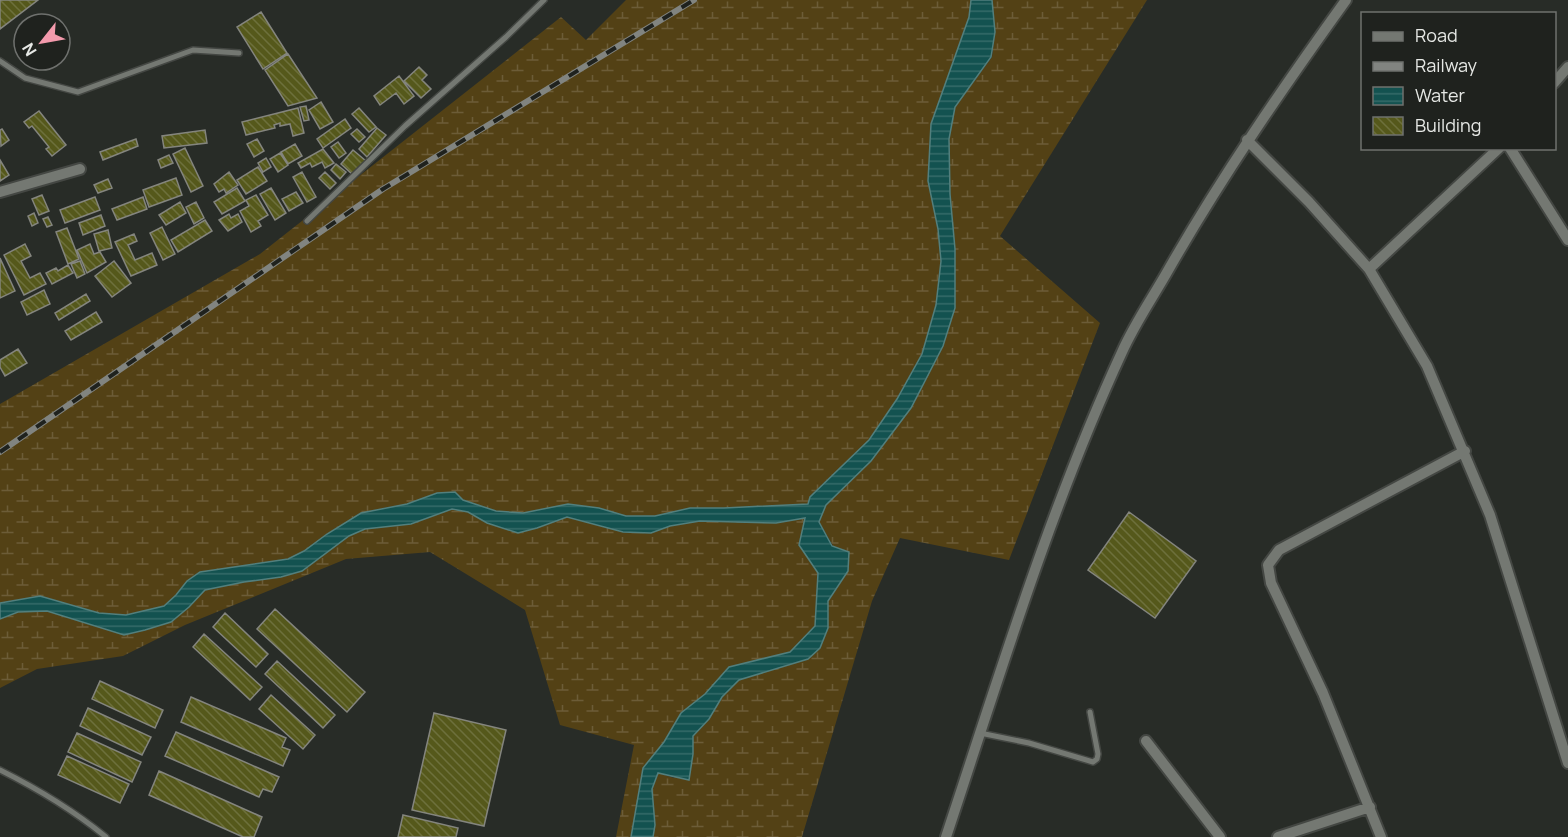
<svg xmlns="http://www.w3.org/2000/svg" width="1568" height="837" font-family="Manrope,sans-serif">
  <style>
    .wetland { fill: url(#wetland-marsh) }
    .water { fill: url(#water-rules); stroke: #527f7d; stroke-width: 1.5 }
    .building { fill: url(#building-back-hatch); stroke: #84857e; stroke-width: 1.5 }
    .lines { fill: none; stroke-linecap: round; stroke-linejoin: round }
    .service-casing { stroke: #444743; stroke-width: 8 }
    .minor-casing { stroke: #444743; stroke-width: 14 }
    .service { stroke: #747872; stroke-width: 5 }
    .minor { stroke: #747872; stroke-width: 10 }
    .rail-casing { stroke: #818480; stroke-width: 6 }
    .rail { stroke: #1f221e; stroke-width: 4; stroke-dasharray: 11; stroke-linecap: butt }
  </style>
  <defs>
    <pattern id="wetland-marsh" width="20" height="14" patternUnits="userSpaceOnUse" patternTransform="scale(1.5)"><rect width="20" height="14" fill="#534115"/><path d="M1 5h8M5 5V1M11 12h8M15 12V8" fill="none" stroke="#6c5c37"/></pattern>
    <pattern id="water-rules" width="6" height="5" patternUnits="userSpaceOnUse" patternTransform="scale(1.5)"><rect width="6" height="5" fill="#135250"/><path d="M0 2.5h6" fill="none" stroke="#356b69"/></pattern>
    <pattern id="building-back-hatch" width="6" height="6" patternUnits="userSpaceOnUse" patternTransform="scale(1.5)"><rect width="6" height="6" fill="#55581b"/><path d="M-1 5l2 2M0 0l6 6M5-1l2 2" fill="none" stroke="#6d703c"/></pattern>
  </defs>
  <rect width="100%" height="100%" fill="#282c27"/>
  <path class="wetland" d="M626 0H971L969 17 931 124 941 261 936 305 922 354 897 399 869 440 810 496 808 504 724 508H690L655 516H626L599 508 568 504 523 513 496 511 463 500 455 492 437 493 407 504 383 508 327 534 304 551 288 559 217 570 187 581 176 595 165 606 126 615 99 613 40 596 0 603V404L260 254 561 17 586 40Z
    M992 0H1147L1000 236 1100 323 1009 560 900 538 872 601 802 837H653L655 825 652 789 658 773 674 778 693 754V736L709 719 722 697 739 680 808 659 828 628V601L848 571 819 522 826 505 871 461 911 408 943 346 955 308V250L950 194 949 139 955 107 992 57 995 32Z
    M452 509 468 512 487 523 537 528 567 517 623 532 651 533 669 526 700 521 776 523 805 518 799 545 818 573 815 626 790 652 729 667 705 694 681 713 664 742 643 768 631 837H616L634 745 560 725 525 610 430 552 346 559 185 625 123 656 37 669 0 688V619L18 612 47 611 124 635 189 607 205 590 244 582 281 577 302 571 349 535 365 529 411 524Z"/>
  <path class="water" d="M971 0H992L995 32 991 57 955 107 949 139 950 194 955 249V308L943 346 911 408 871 461 826 505 819 522 832 546 849 552 848 571 828 601V628L820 648 808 659 739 680 722 697 709 719 693 736V754L689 780 658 773 652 789 655 825 653 837H631L643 768 664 742 681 713 705 694 729 667 790 652 815 626 818 573 799 545 805 518 776 523 700 521 670 526 651 533 623 532 567 517 537 528 518 533 487 523 468 512 452 509 411 524 365 529 349 536 302 571 281 577 244 582 205 590 189 607 171 622 145 630 124 635 47 611 18 612 0 619V603L40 596 99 613 126 615 164 606 176 595 187 581 200 572 288 559 304 551 327 534 361 513 407 504 437 493 455 492 463 500 496 511 523 513 568 504 599 508 626 516H655L690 508H724L808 504 810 497 869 440 897 399 922 354 936 305 941 261 938 229 928 181 931 124 969 17Z"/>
  <path class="building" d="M0 0H38L0 29Z
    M261 12 287 53 263 69 237 27Z
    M288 54 317 98 288 106 265 70Z
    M419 67 427 75 422 80 431 89 421 98 404 81Z
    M399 76 414 96 404 104 396 93 380 105 374 96Z
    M321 102 333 122 320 129 309 110Z
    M306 106 309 120 304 121 300 107Z
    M298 108 304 133 293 136 290 124 280 126V123L274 125 275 128 246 135 242 122Z
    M359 108 376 127 369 132 352 114Z
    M39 111 66 145 52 156 46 149 49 147 32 126 29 128 24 122Z
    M345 119 351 128 323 148 317 139Z
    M377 128 386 135 367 157 359 149Z
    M2 129 9 140 1 146 0 130Z
    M357 129 365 137 359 142 351 134Z
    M205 130 207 143 164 148 162 136Z
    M136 139 138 146 103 160 100 152Z
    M257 139 264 151 254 157 247 144Z
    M338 142 346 153 339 158 331 147Z
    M295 144 302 156 288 164 281 152Z
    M185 148 203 186 191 192 173 154Z
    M323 149 334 163 325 168 322 162 312 167 310 163 301 168 298 163Z
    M353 150 366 161 353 175 341 164Z
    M280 153 288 165 278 172 270 159Z
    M169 155 173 163 161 168 158 160Z
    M266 158 271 167 263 172 258 163Z
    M0 160 9 175 0 181Z
    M336 164 346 172 340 179 331 170Z
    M258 167 267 181 246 194 237 180Z
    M229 172 238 185 226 193 224 189 219 192 214 184Z
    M302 172 316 197 307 202 293 177Z
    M325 172 336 183 330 189 319 178Z
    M176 178 182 195 149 207 143 190Z
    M108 179 112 188 98 193 94 185Z
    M237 188 245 201 222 214 214 202Z
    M271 188 286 213 275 220 260 194Z
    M296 192 303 203 289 211 282 199Z
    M42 195 49 211 39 215 32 199Z
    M256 195 268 215 258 221 261 226 251 232 240 211 249 206 246 200Z
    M95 197 100 210 65 223 60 210Z
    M143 197 147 209 117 220 112 209Z
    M180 202 186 213 166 225 159 215Z
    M196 202 204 218 194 224 186 207Z
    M34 213 38 223 32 226 28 216Z
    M229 214 231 218 238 214 242 222 228 231 219 220Z
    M101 215 105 226 83 235 79 223Z
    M48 217 52 225 47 227 43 219Z
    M205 220 212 231 178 252 171 240Z
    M162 227 175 254 163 260 150 233Z
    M67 228 79 259 68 264 56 232Z
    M108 230 112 248 99 251 94 234Z
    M134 234 137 241 128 245 135 260 152 253 157 265 131 276 115 242Z
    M25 244 31 256 21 261 30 278 40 273 46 284 24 295 4 255Z
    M90 244 94 254 100 252 106 262 87 273 77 250Z
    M0 258 15 291 0 298Z
    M80 261 85 274 77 278 71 264Z
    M114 261 131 283 112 297 95 276Z
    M68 265 73 273 52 284 46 273 56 268 58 271Z
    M44 290 50 304 27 315 21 302Z
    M86 294 90 301 59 320 55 313Z
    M96 312 102 322 71 340 65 331Z
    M18 349 27 363 5 376 0 367V360Z
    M1129 512 1196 561 1155 618 1088 570Z
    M275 609 365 692 347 712 257 629Z
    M225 613 268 654 256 667 213 627Z
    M204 634 262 687 250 700 193 647Z
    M277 661 335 715 323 728 265 674Z
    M100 681 163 710 155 728 92 699Z
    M271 695 315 735 303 749 259 709Z
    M191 697 286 738 282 747 290 750 283 766 181 722Z
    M88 708 151 737 142 755 80 726Z
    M434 713 506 730 484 826 412 810Z
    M176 732 279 777 272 792 263 789 259 797 165 756Z
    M77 733 141 762 132 782 68 752Z
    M67 756 129 784 120 803 58 775Z
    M159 771 262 817 254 837H243L149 795Z
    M403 815 458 828 456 837H398Z"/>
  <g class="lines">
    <g class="service-casing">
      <path id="service" d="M0 61 25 78 78 92 193 50 239 53
        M307 221 405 126 506 37 544 0
        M980 733 1029 743 1093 762 1097 759 1098 754 1090 712
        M0 770C38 789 73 810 106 837"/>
    </g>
    <g class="minor-casing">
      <path id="minor" d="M1554 83 1568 67
        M1247 140 1309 202 1369 269 1427 366 1490 515 1568 763
        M1510 148 1568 240
        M0 192 80 169
        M1369 269 1499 148
        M1146 741 1220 837
        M946 837C1000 674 1050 508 1122 352 1134 325 1151 300 1166 274 1220 179 1282 89 1346 0
        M1278 837 1370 807
        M1381 837 1323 693 1271 583 1268 565 1279 550 1465 451"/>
    </g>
    <use href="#service" class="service"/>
    <use href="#minor" class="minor"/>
    <g class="rail-casing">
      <path id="rail" d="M0 452 383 189 694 0"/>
    </g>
    <use href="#rail" class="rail"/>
  </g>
  <rect x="1361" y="12" width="195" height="138" fill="#1f221e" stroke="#6f716e" stroke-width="1.5"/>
  <rect x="1373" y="32" width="30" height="9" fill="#747872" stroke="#6f716e" stroke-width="1.5"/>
  <text x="1415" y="42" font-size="18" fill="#e6e8e5">Road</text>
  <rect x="1373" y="62" width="30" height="9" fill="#818480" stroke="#6f716e" stroke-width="1.5"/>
  <text x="1415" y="72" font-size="18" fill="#e6e8e5">Railway</text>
  <rect x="1373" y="87" width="30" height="18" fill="url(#water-rules)" stroke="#6f716e" stroke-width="1.5"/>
  <text x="1415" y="102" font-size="18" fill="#e6e8e5">Water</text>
  <rect x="1373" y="117" width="30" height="18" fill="url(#building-back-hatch)" stroke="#6f716e" stroke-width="1.5"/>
  <text x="1415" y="132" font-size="18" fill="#e6e8e5">Building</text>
  <g transform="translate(42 42) rotate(239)"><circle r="28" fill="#1f221e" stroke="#6f716e" stroke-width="1.5"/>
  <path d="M0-4.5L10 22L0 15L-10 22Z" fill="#f39aac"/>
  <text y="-9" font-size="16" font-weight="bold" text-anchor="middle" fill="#e6e8e5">N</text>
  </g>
</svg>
